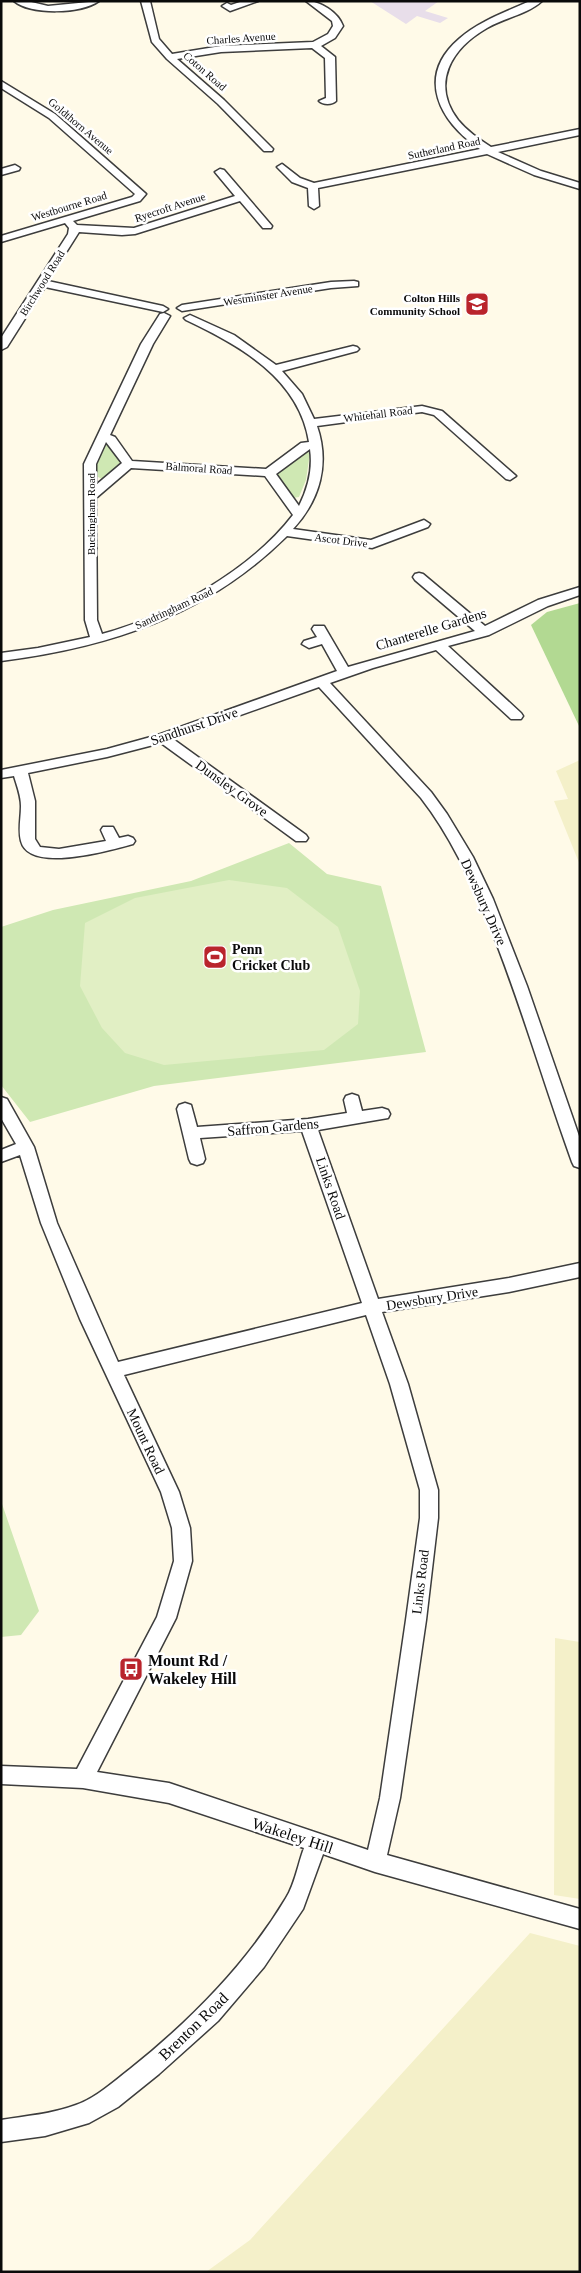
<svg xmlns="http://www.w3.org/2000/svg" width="581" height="2273" font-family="'Times New Roman',serif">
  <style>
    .industrial { fill: #e8deea }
    .farmland { fill: #f4f0c9 }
    .green { fill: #cfe8b3 }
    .forest { fill: #b2d992 }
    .pitch { fill: #e1efc4 }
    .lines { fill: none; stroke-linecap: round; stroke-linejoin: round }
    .minor-casing { stroke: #3d3d3d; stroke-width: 3 }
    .minor { fill: #fff; fill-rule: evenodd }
    .labels { text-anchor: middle; stroke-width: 5; stroke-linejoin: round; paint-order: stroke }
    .far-street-label { font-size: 11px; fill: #0a0a0a; stroke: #fff }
    .far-poi-label { font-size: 11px; font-weight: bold; fill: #0a0a0a; stroke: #fff; text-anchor: end }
    .street-label { font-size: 14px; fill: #0a0a0a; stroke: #fff }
    .poi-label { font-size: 14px; font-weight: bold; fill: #0a0a0a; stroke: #fff; text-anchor: start }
    .near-poi-label { font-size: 16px; font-weight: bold; fill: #0a0a0a; stroke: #fff; text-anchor: start }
    .near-street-label { font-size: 16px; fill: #0a0a0a; stroke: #fff }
  </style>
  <rect width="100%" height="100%" fill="#fffae8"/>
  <path class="industrial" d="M370 1H439L425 11 448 18 440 23 417 16 406 24Z"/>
  <path class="farmland" d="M580 760V865L554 801 568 799 556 771Z
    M555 1638 580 1642V1899L554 1895Z
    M530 1933 580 1946V2272H206L250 2240Z"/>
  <path class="green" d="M104 445H110L121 461 110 476 102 479 96 476C95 464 98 456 104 445Z
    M305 451 310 453 306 480 299 497 293 498 277 478 279 470Z
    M289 843 327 874 381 886 426 1052 154 1086 30 1122 1 1085V927L53 910 191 881Z
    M1 1501 39 1611 21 1635 1 1637Z"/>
  <path class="forest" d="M580 603V728L531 625 547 612Z"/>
  <path class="pitch" d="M229 880 287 888 338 927 360 991 358 1024 324 1050 164 1065 125 1053 102 1028 80 986 85 923 135 898Z"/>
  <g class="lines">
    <g class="minor-casing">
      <path id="minor" d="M14 1H27L48 6 99 1C81 14 31 15 14 1Z
        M141 1H150L159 39 172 54 221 46 313 42 328 34 333 26 332 21 306 1C320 1 338 12 343 26L335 38 321 46 335 57 336 101C332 105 323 105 319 101L326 98 325 58 312 48 221 52 177 59 224 100 273 149 272 151H264L218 104 167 59 152 42Z
        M243 1H258L230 11 222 6 227 3 231 5Z
        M530 1H542C528 14 504 18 487 28 452 48 430 83 458 120 467 131 479 139 491 147L580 129V135L498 152 541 171 580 183V189L534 175 487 154 318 188 319 206 314 209 309 206 308 188 292 182 277 167 282 164 300 178 314 183 480 149C440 122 415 77 459 39 479 21 506 12 530 1Z
        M1 81 55 114 146 194 140 201 73 221 77 225 134 228 235 196 215 172 220 169 224 170 272 226 271 228H263L240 201 135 234 122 235 79 232 48 281 163 306 168 309 163 312 45 287 7 347 1 350V338L68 234 69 228 65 223 1 242V236L132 197 135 194 49 118 1 88Z
        M15 165 20 168 19 170 1 175V169Z
        M354 281 358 282V286L331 288 182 311 177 308 182 305 331 282Z
        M164 313 170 316 153 344 110 435 115 437 132 461 266 469 301 443 309 442C299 378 239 345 186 320L184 318 190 315 234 335 276 365 353 346 357 347 359 349 357 351 282 371 302 394 314 419 422 406 442 411 516 476 510 480 506 479 434 415 422 412 317 426C330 464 320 500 293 529L371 540 424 520 430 524 428 527 372 548 287 536C207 615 111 647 1 661V653L38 648 90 637 85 620 84 464 141 344 160 314ZM106 442 122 463 96 485V464ZM310 449C313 469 308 488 299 506L276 474ZM131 468 265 476 293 515C250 571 169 616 102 634L97 620 96 498Z
        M419 573 423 574 485 626 538 600 580 587V595L548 606 489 635 448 646 521 713 523 716 521 719H511L436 650 373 668 330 683 431 792 447 814 473 857 493 899 527 986 580 1139V1168L574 1166 572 1162C543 1082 520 1000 488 922 470 879 450 835 421 798L319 687 173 739 306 835 308 838 306 841H296L161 743 107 757 28 773 35 801V839L40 847 59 849 106 841 101 830 103 827H113L119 838 128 836 133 838 135 841 133 844C111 850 29 874 21 841 18 830 21 818 21 806 21 796 17 786 14 776L1 778V770L107 749 158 735 337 671 322 644 309 648 302 644 304 641 317 637 312 629 314 626H324L348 667 475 631 415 580 413 577 415 574Z
        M352 1094 358 1096 362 1111 382 1108 388 1110 390 1114 388 1118 318 1130 378 1299 509 1278 580 1263V1277L509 1292 382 1312 408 1384 438 1490V1518L426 1620 400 1798 387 1855 580 1909V1929L375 1872 323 1854 303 1909 264 1967 218 2021 159 2074 118 2107 89 2123 45 2136 1 2142V2120C26 2116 52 2114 76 2105 96 2098 113 2082 130 2069 190 2021 246 1965 286 1898 295 1884 298 1864 304 1848L169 1803 83 1788 1 1784V1766L77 1769 157 1617 174 1561 172 1528 161 1492 80 1319 41 1223 20 1155 1 1162V1150L16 1144 1 1118V1097L7 1099 34 1147 57 1223 118 1362 362 1303 302 1131 200 1138 205 1159 203 1163 197 1165 191 1163 189 1159 177 1109 179 1105 185 1103 191 1105 197 1127 308 1119 347 1113 344 1100 346 1096ZM366 1315 390 1384 420 1490V1518L406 1620 380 1798 368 1850 169 1783 97 1772 176 1618 192 1561 190 1528 179 1492 124 1375Z"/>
    </g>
    <use href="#minor" class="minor"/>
  </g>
  <defs>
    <g id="school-square" transform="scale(1.25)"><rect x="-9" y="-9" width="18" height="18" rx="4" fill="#b9242c" stroke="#fff"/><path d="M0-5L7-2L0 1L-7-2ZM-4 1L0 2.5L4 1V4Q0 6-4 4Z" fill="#fff"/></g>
    <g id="stadium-square" transform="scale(1.25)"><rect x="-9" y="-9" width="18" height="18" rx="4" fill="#b9242c" stroke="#fff"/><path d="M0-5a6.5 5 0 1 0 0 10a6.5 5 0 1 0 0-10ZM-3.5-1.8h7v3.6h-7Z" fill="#fff"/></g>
    <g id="bus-square" transform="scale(1.25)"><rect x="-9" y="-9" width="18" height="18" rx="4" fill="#b9242c" stroke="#fff"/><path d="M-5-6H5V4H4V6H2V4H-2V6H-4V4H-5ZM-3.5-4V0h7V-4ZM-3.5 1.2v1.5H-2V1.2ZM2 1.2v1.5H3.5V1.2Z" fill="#fff"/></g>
  </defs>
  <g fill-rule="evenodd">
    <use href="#school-square" x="477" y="304"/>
    <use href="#stadium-square" x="215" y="957"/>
    <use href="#bus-square" x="131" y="1669"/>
  </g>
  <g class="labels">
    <g class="far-street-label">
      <text transform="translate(241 38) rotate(-4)" y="4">Charles Avenue</text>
      <text transform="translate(205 71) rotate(41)" y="4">Coton Road</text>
      <text transform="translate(81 126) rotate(40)" y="4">Goldthorn Avenue</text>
      <text transform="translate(444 148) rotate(-12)" y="4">Sutherland Road</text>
      <text transform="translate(69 206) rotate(-17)" y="4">Westbourne Road</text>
      <text transform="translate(170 207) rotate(-18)" y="4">Ryecroft Avenue</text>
      <text transform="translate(42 283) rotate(-58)" y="4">Birchwood Road</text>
      <text transform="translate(268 295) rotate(-9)" y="4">Westminster Avenue</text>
      <text transform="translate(378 414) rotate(-7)" y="4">Whitehall Road</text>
      <text transform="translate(199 468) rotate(4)" y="4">Balmoral Road</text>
      <text transform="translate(91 514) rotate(-90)" y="4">Buckingham Road</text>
      <text transform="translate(341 540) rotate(7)" y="4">Ascot Drive</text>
      <text transform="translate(174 608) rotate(-25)" y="4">Sandringham Road</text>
    </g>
    <g class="far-poi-label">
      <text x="460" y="302">Colton Hills<tspan x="460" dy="13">Community School</tspan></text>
    </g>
    <g class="street-label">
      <text transform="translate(431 629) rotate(-17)" y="5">Chanterelle Gardens</text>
      <text transform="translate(194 726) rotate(-19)" y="5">Sandhurst Drive</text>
      <text transform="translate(232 788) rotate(36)" y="5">Dunsley Grove</text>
      <text transform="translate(484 902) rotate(66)" y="5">Dewsbury Drive</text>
      <text transform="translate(273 1127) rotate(-5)" y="5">Saffron Gardens</text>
      <text transform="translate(331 1188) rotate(71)" y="5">Links Road</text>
      <text transform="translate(432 1298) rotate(-9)" y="5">Dewsbury Drive</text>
      <text transform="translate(146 1441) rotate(65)" y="5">Mount Road</text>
      <text transform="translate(420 1582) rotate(-83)" y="5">Links Road</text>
    </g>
    <g class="poi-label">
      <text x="232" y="954">Penn<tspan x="232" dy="16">Cricket Club</tspan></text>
    </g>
    <g class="near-poi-label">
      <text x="148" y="1666">Mount Rd /<tspan x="148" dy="18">Wakeley Hill</tspan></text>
    </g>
    <g class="near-street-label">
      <text transform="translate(293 1835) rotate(18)" y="6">Wakeley Hill</text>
      <text transform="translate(193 2026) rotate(-44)" y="6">Brenton Road</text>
    </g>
  </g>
  <rect width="581" height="2273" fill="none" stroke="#0a0a0a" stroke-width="5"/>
</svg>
